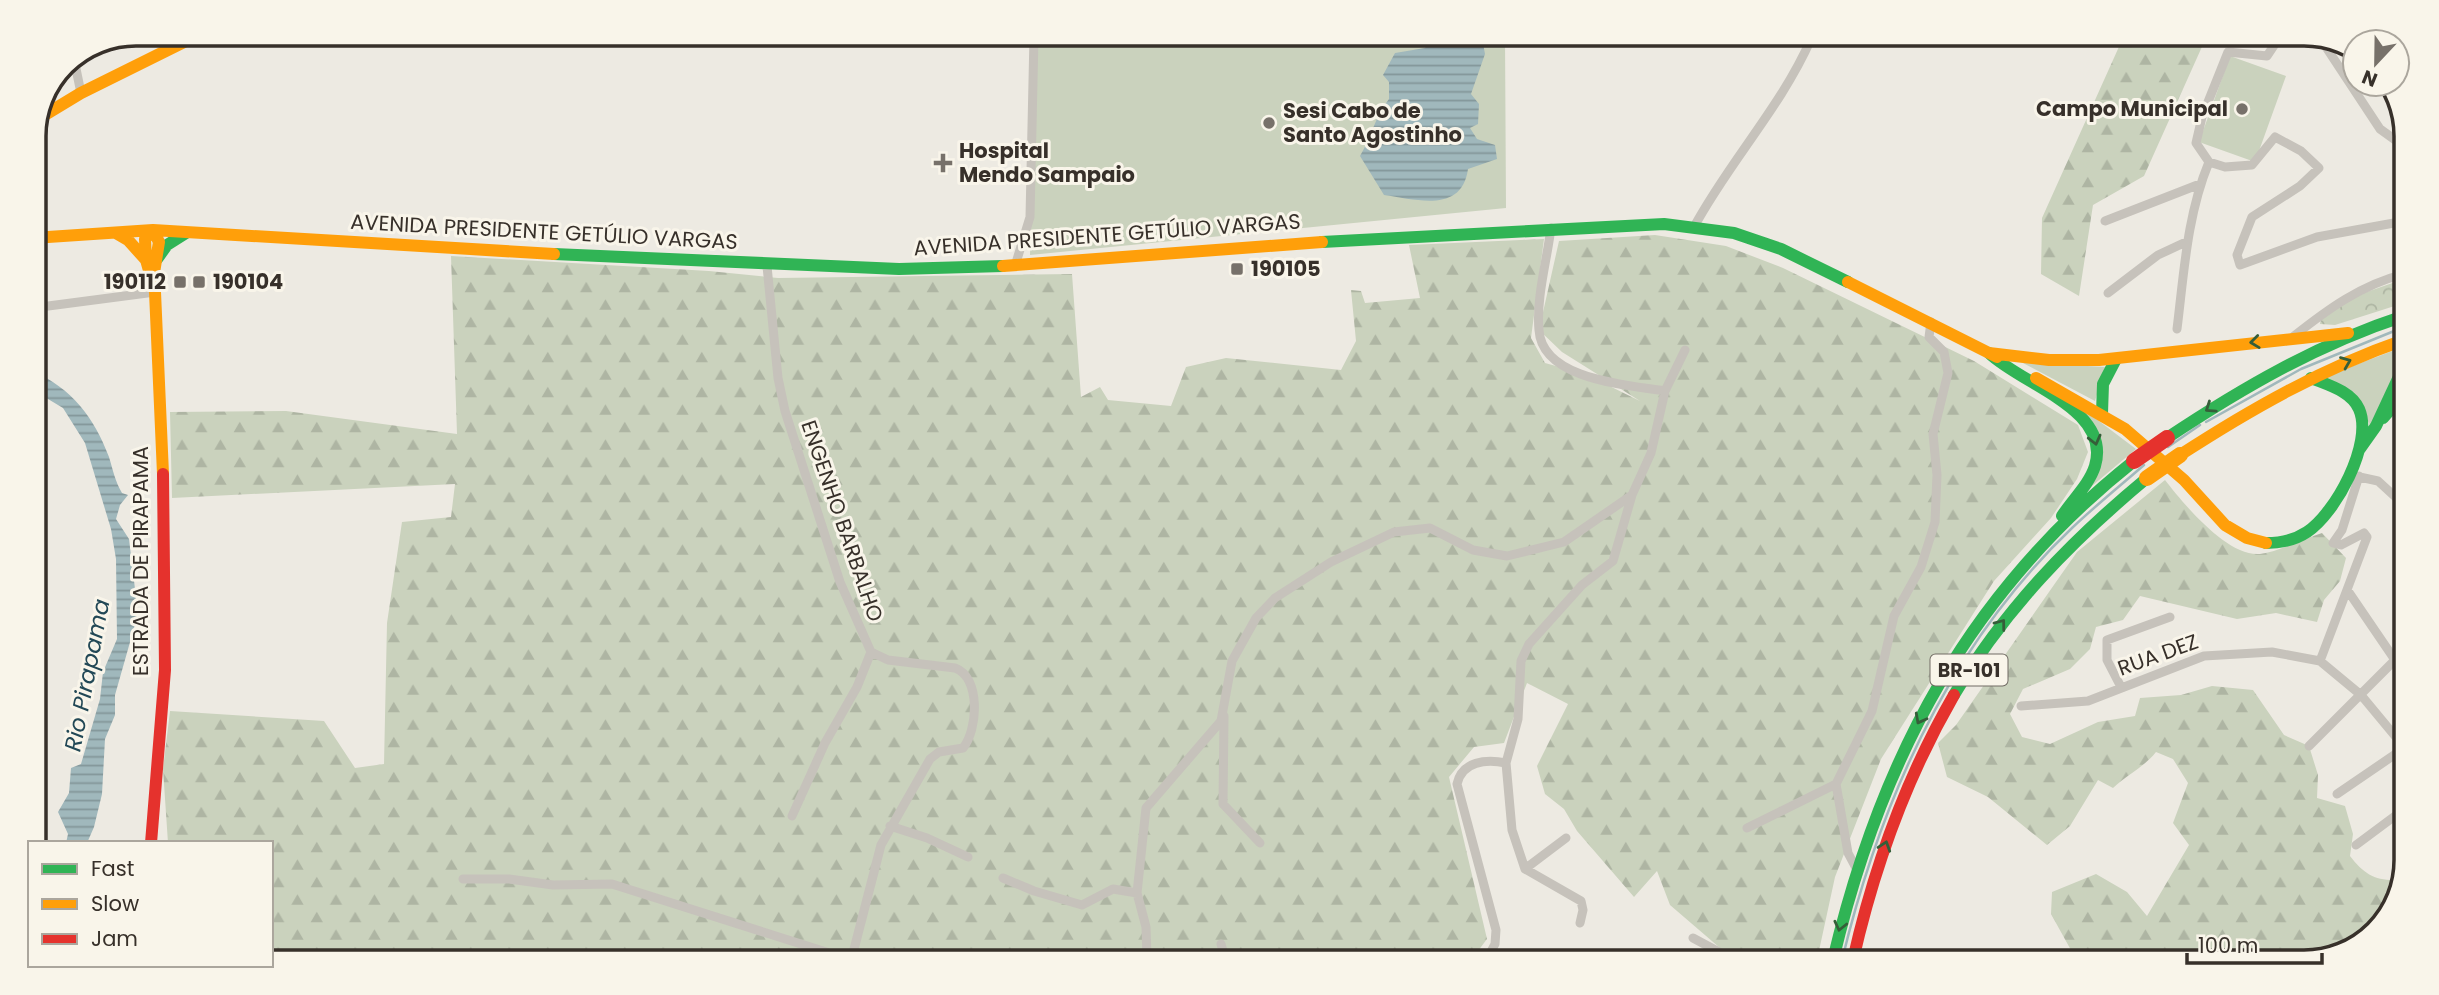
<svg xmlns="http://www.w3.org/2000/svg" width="2439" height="995" font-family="Poppins,sans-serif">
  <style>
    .grass { fill: #cad2bd }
    .forest { fill: url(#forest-firs) }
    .park { fill: url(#park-crowns) }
    .water { fill: url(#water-rules) }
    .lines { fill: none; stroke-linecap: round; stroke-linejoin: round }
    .stream { stroke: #a0b8bc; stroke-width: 2.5 }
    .street { stroke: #c6c2bb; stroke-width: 9 }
    .fast { stroke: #30b455; stroke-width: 12 }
    .slow { stroke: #ff9f0a; stroke-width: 12 }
    .jam { stroke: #e5322d; stroke-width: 12 }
    .slow-bridge { stroke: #ff9f0a; stroke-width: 16 }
    .jam-bridge { stroke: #e5322d; stroke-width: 16 }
    .oneway { stroke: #355e39 }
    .poi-dot { fill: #77716a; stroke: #f9f5ea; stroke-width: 2.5 }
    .labels { text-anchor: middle; stroke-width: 6; stroke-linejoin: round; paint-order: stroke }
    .shield { fill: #f9f5ea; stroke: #716b64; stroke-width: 2 }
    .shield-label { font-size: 19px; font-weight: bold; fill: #37302a }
    .poi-label { font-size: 21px; font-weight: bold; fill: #37302a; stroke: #f9f5ea; text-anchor: start }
    .street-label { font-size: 21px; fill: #37302a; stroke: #f9f5ea }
    .water-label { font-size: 23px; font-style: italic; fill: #224856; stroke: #f9f5ea }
    .rim { fill: none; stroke: #37302a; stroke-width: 3.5 }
  </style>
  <defs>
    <pattern id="forest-firs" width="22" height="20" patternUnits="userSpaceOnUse" patternTransform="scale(1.75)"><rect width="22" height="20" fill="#cad2bd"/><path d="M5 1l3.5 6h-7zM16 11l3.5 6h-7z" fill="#aeb5a3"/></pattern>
    <pattern id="park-crowns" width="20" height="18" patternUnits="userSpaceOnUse" patternTransform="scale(1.75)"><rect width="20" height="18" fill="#cad2bd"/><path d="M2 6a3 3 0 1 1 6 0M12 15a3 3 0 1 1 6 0" fill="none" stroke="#aeb5a3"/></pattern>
    <pattern id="water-rules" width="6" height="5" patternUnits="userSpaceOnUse" patternTransform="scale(1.75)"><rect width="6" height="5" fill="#a0b8bc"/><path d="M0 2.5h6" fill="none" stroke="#839699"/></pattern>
  </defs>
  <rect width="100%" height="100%" fill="#edeae2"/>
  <path class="grass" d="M1036 36 1505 38 1506 208 1030 255Z
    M2230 56 2286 76 2255 162 2199 142Z
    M2403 347V359L2371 427 2354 393 2321 378Z
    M2021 362 2105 367 2095 401Z
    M2083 409 2136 449 2080 496 2096 472Z"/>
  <path class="forest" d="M2122 40H2205L2144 176 2093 205 2079 296 2041 274 2042 218Z
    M1655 235 1726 246 1783 268 1974 361 2078 425 2088 452 2077 479 2051 518 1994 581 1881 759 1835 877 1817 960H1734L1670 905 1657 871 1634 897 1577 831 1564 809 1545 794 1537 766 1568 704 1527 683 1504 743 1474 747 1449 777 1487 939 1472 959 271 955V843H168L163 769 170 711 324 721 355 768 384 764 387 623 402 522 451 517 455 484 172 498 170 412 286 411 457 434 451 256 709 271 778 278 1072 274 1081 397 1100 387 1108 400 1171 406 1186 367 1226 358 1341 370 1356 341 1351 290 1361 291 1365 303 1420 298 1409 245 1544 239 1531 338 1545 363 1585 374 1640 401 1562 352 1539 330 1559 241Z
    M2165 480C2183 503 2227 557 2260 554 2280 551 2303 539 2322 533L2346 558 2340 581 2324 600 2317 622 2276 613 2237 619 2140 596 2123 620 2096 627 2090 649 2070 669 2023 689 2010 714 2022 737 2050 744 2098 722 2135 716 2140 698 2181 695 2212 686 2253 690 2284 735 2309 746 2318 775 2317 798 2345 806 2353 834 2350 856C2364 874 2375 881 2398 880V898L2360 944 2304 962 2077 961 2051 914 2052 892 2096 874 2127 892 2147 916 2189 845 2173 823 2188 783 2173 759 2156 752C2143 768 2128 774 2113 788L2098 780 2070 826 2047 845 1988 797 1947 777 1938 743 1956 725 2077 552Z"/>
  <path class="park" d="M2404 279V303L2335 325 2320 324 2321 319 2358 295Z"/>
  <path class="water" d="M1432 38H1482L1485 54 1471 94 1479 104 1478 124 1470 128 1477 139 1495 145 1497 159 1468 169C1462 213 1418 200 1384 195L1360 156C1372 136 1375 116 1389 99V82L1383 75 1395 53 1425 48Z
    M33 371C72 389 94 417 109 457 113 470 115 481 122 493L128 495 120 505 116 519 129 539 138 614 115 695V715L105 739 102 794 94 827 87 843H66L68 834 58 812 69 793 71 768 81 764 100 699 103 672 117 639 116 559 111 529 85 443 63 408 33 390Z"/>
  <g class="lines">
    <path class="stream" d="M2206 422 2301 369 2404 327
      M2168 447 2200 425
      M1842 960C1881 799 1949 645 2072 528 2095 506 2120 486 2144 465"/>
    <path class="street" d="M2322 41 2380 129 2405 147
      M74 59 81 93
      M2209 162 2225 167 2252 165 2275 137 2301 151 2319 168 2300 186 2252 217 2237 255 2240 265 2317 237 2405 221
      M2105 221 2200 184
      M1694 227C1729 162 1781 107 1811 39
      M1551 228C1547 260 1536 298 1539 330 1542 380 1628 385 1665 391L1651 453 1632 495 1613 561 1582 585 1529 644 1521 661 1518 719 1506 763 1512 830 1525 869 1581 901 1583 910 1580 923
      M767 266 778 378 785 411 840 582 871 652 888 660 955 668C981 677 978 730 963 748L939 752 930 759 881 845 852 957
      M1015 266 1030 217 1034 36
      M2108 293 2158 255 2188 241
      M33 308 155 292
      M2177 329C2184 273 2187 215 2209 162L2196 143 2202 117 2228 52 2267 56 2277 41
      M2294 336C2328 309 2361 285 2404 274
      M1665 391 1685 350
      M2355 476 2378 481 2402 503
      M2320 661 2367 537 2364 533 2341 545 2333 543 2342 530 2359 476
      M2121 687 2107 660V640L2170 617
      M2021 706 2088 701 2204 656 2272 652 2320 661 2361 695 2400 742
      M1224 716 1223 804 1260 843
      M2309 746 2395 660 2348 591
      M2337 794 2400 751
      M792 816 825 743 857 687 871 652
      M890 826 927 838 968 857
      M1747 828 1836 784
      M2356 845 2399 813
      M1856 868 1848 853 1836 784 1872 711 1894 616 1921 567 1935 522 1937 475 1933 434 1948 373 1944 352 1929 337 1931 322
      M1525 869 1566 838
      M1003 878 1034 891 1082 905 1113 889 1137 893
      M463 879H509L553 885 612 884 842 957
      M1693 938 1734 960
      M1221 944 1225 958
      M1147 958 1146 927 1137 893 1146 808 1221 721 1232 661 1256 618 1275 598 1331 562 1394 532 1430 528 1473 550 1507 556 1564 542 1632 495
      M1487 959 1495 944 1496 930 1457 784C1462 761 1486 759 1506 763"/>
    <path class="fast" d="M1322 242 1664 224 1734 233 1781 249 1848 282
      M554 254 899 269 1003 266
      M157 259 167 245 186 233
      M1989 353C2022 385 2112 409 2095 466 2089 485 2072 500 2062 516
      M2102 413 2103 384 2116 359
      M2383 418 2403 395
      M2167 438C2242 388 2318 344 2404 316
      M2359 450 2376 426 2403 368
      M2266 543C2281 543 2295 540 2307 532 2335 514 2374 443 2359 409 2351 391 2328 385 2311 378
      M1954 695C2004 610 2071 541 2147 478
      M1833 960C1881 757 1969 592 2134 461"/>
    <path class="slow" d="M38 119 81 93 202 33
      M116 233 128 240 146 260
      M33 238 153 230 554 254
      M1003 266 1322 242
      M153 279 159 242 153 230 145 239 146 260 155 292 163 474
      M1848 282 1997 357
      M1989 353 2049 360H2099L2348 333
      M2036 378 2125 429 2184 480 2225 525 2247 538 2266 543
      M2180 455C2251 409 2323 368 2404 340"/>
    <path class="jam" d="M151 843 165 670 163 474
      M1853 960C1874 867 1906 778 1954 695"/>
    <path class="slow-bridge" d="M2147 478 2180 455"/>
    <path class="jam-bridge" d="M2134 461 2167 438"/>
  </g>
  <defs><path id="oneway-chevron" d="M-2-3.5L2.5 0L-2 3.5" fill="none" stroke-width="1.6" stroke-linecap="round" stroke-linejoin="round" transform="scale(1.75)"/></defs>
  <g class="oneway">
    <use href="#oneway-chevron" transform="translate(2255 342) rotate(173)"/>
    <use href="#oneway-chevron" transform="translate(2346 362) rotate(-22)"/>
    <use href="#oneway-chevron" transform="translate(2210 408) rotate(146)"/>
    <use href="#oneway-chevron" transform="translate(2095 440) rotate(76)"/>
    <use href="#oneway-chevron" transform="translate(2001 624) rotate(-53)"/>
    <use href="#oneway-chevron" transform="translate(1920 719) rotate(118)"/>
    <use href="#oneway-chevron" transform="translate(1885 846) rotate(-72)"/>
    <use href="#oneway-chevron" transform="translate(1840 926) rotate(103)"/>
  </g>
  <g class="poi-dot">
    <circle cx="2242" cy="109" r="7"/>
    <circle cx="1269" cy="123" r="7"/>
    <path d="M939.5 152.5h7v7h7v7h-7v7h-7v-7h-7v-7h7z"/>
    <rect x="1230" y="262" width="14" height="14" rx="3.5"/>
    <rect x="173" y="275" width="14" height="14" rx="3.5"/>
    <rect x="192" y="275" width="14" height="14" rx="3.5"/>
  </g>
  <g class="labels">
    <rect class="shield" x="1930.5" y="654.5" width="77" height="31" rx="5"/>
    <g class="shield-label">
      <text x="1969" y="677">BR-101</text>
    </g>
    <g class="poi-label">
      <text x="2228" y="116" text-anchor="end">Campo Municipal</text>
      <text x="1283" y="118">Sesi Cabo de<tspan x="1283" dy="24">Santo Agostinho</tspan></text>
      <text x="959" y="158">Hospital<tspan x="959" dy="24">Mendo Sampaio</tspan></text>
      <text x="1251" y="276">190105</text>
      <text x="166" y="289" text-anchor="end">190112</text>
      <text x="213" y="289">190104</text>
    </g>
    <g class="street-label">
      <text transform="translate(544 232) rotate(3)" y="7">AVENIDA PRESIDENTE GETÚLIO VARGAS</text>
      <text transform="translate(1107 235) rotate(-4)" y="7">AVENIDA PRESIDENTE GETÚLIO VARGAS</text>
      <text transform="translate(842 521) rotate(71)" y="7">ENGENHO BARBALHO</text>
      <text transform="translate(141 561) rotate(-90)" y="7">ESTRADA DE PIRAPAMA</text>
      <text transform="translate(2158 655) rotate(-20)" y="7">RUA DEZ</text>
    </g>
    <g class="water-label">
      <text transform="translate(87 675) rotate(-79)" y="8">Rio Pirapama</text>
    </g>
  </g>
  <path d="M0 0H2439V995H0ZM136 46H2304A90 90 0 0 1 2394 136V860A90 90 0 0 1 2304 950H136A90 90 0 0 1 46 860V136A90 90 0 0 1 136 46Z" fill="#f9f5ea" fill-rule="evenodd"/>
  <path class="rim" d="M136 46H2304A90 90 0 0 1 2394 136V860A90 90 0 0 1 2304 950H136A90 90 0 0 1 46 860V136A90 90 0 0 1 136 46Z"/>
  <rect x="28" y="841" width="245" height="126" fill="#f9f5ea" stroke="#aba69d" stroke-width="2"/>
  <rect x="42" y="864" width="35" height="10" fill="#30b455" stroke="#aba69d" stroke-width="2"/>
  <text x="91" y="876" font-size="21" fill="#37302a">Fast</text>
  <rect x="42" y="899" width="35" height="10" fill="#ff9f0a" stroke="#aba69d" stroke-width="2"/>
  <text x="91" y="911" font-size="21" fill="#37302a">Slow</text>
  <rect x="42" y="934" width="35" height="10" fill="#e5322d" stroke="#aba69d" stroke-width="2"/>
  <text x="91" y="946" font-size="21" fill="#37302a">Jam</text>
  <g transform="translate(2376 63) rotate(202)"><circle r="33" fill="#f9f5ea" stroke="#aba69d" stroke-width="2"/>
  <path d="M0-5L12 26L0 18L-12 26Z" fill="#77716a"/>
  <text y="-10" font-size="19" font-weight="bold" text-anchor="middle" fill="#37302a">N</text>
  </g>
  <path d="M2187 953v10h135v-10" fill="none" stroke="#37302a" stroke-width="3.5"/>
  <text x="2198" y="953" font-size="21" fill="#37302a" stroke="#f9f5ea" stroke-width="5" paint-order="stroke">100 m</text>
</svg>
